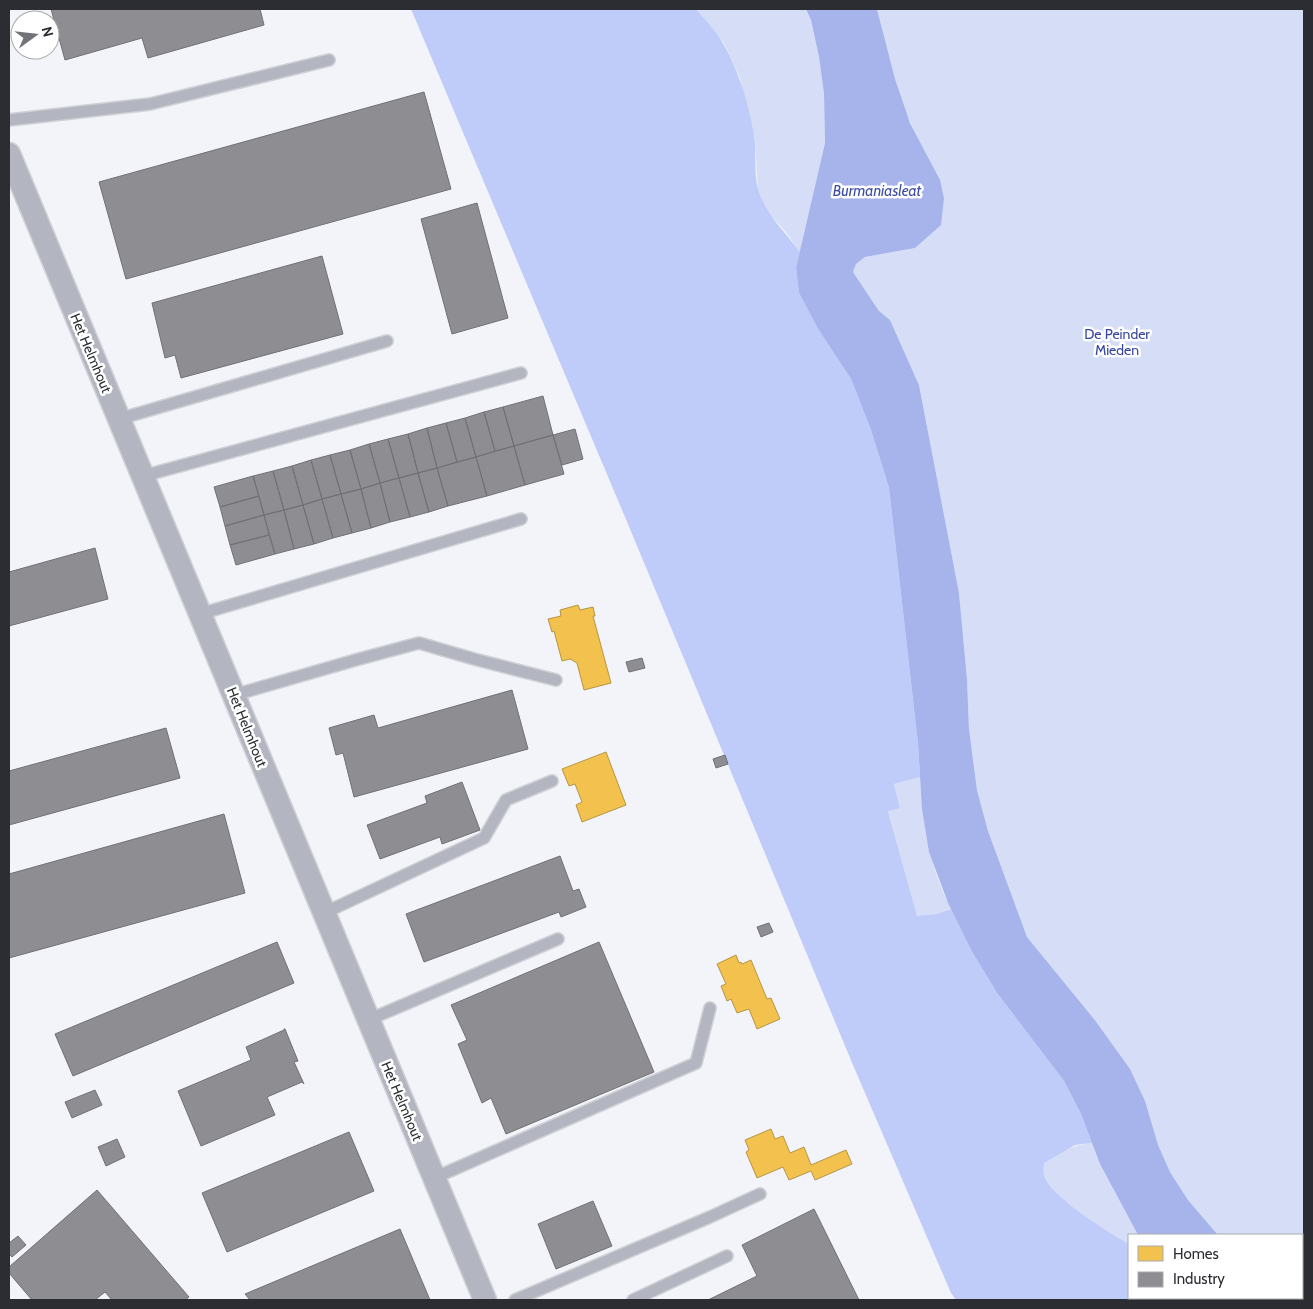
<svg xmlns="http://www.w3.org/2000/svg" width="1313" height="1309" font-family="Cabin,sans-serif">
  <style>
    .green { fill: #d6def7 }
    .forest { fill: #bfcbf8 }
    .water { fill: #a6b4eb }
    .homes { fill: #f2c14e; stroke: #b69546 }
    .industry { fill: #8d8d92; stroke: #707076 }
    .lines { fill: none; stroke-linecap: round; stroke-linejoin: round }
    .lane-casing { stroke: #cfd1d5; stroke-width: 14 }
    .street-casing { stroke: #cfd1d5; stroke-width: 25 }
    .lane { stroke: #b3b6c1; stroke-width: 11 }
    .street { stroke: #b3b6c1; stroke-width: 22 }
    .labels { text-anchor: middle; stroke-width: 5; stroke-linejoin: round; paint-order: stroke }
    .park-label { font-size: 14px; fill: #3847a0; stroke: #fff }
    .street-label { font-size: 14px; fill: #2b2d33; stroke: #fff }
    .water-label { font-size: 15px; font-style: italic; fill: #3c4ca5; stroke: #fff }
  </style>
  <rect width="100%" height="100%" fill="#f2f4fa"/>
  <path class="green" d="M696 9H806L811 20 819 57 824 94 825 143 800 252 785 231 766 210 758 190 755 141 740 78 724 43Z
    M877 9H1304V1300H1268L1266 1298H1302V1235H1218L1188 1200 1170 1172 1094 1019 1027 937 988 831 977 790 969 729 967 679 959 593 919 385 890 320 879 311 853 272 856 264 865 257 915 248 944 198C937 169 923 150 911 124 895 90 887 45 877 9Z
    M920 777C923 825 929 865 951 909L937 914 917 917 888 810 900 807 894 784Z
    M1092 1143 1100 1164 1138 1235H1129V1244C1110 1233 1049 1196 1044 1175 1043 1172 1044 1167 1044 1163 1060 1152 1072 1145 1092 1143Z"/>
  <path class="forest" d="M411 9H696C705 20 717 32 724 45 740 73 751 111 755 143 756 158 754 178 759 192 766 214 786 233 800 252L796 268 799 293 818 329 851 379 871 430 889 488 918 744 920 777 894 784 900 808 888 811 917 916 937 914 951 909 971 950 997 993 1064 1081 1081 1114 1092 1143 1075 1145 1044 1163C1044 1167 1043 1172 1044 1175 1049 1196 1110 1233 1129 1244V1298H1179L1181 1300H956L951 1293 853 1065 625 517Z"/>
  <path class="water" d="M806 9H877L895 79 910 123 940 180 944 198 941 225 915 248 865 257 856 264 853 272 879 311 890 320 919 385 959 593 967 679 969 729 977 790 988 831 1027 937 1094 1019 1130 1069 1145 1101 1158 1145 1170 1172 1188 1200 1218 1235H1138L1100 1164 1081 1114 1064 1081 997 993 971 950 948 903 929 852 922 809 918 744 889 488 871 430 851 379 818 329 799 293 796 268 825 143 824 94 819 57 811 20Z
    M1179 1298H1266L1268 1300H1181Z"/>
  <path class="homes" d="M578 605 580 610 593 607 595 616H593L611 683 584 690 577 663 570 659 562 661 554 631 552 632 548 619 561 616 560 610Z
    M606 752 626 805 582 822 576 805 582 802 575 784 569 786 562 769Z
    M736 955 739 963 741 962 742 964 751 960 767 999 771 998 780 1019 757 1029 749 1009 737 1013 731 999 727 1001 721 986 726 984 717 964Z
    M771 1129 775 1139 783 1136 790 1153 804 1147 811 1165 846 1150 852 1164 815 1180 811 1171 789 1180 783 1167 757 1178 746 1152 749 1150 745 1140Z"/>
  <path class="industry" d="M51 9H260L264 25 148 58 142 38 65 60Z
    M424 92 451 189 126 279 99 182Z
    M477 203 508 318 452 334 421 219Z
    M322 256 343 334 181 378 175 355 165 358 152 303Z
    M543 396 553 435 514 446 503 407Z
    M503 407 514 446 495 451 484 412Z
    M484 412 495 451 476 457 465 418Z
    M465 418 476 457 457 462 446 423Z
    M446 423 457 462 437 468 427 428Z
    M427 428 437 468 418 473 408 434Z
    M575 429 583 459 562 465 553 435Z
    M408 434 418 473 399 478 388 439Z
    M553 435 564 474 525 485 514 446Z
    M388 439 399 478 380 483 369 444Z
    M369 444 380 483 361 489 350 450Z
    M514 446 525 485 487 496 476 457Z
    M350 450 361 489 341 494 330 455Z
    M330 455 341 494 322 499 311 460Z
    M476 457 487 496 448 506 437 468Z
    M311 460 322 499 303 505 292 466Z
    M292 466 303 505 284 510 273 471Z
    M437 468 448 506 429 512 418 473Z
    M273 471 284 510 264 515 253 476Z
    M418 473 429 512 410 517 399 478Z
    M253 476 259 496 220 507 214 487Z
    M399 478 410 517 390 522 380 483Z
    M380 483 390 522 371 528 361 489Z
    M361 489 371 528 352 533 341 494Z
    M341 494 352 533 333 538 322 499Z
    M259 496 264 515 225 526 220 507Z
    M322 499 333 538 314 544 303 505Z
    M303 505 314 544 294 549 284 510Z
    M284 510 294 549 275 554 264 515Z
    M264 515 269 535 230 545 225 526Z
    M269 535 275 554 236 565 230 545Z
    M95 548 108 599 9 626V572Z
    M642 658 645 668 629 672 626 662Z
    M512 690 528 749 354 797 343 753 336 755 329 728 374 715 378 728Z
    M166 728 180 778 9 825V771Z
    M725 755 728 764 716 768 713 759Z
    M462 782 480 830 442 844 440 837 380 859 367 825 427 803 425 796Z
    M224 814 245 893 9 958V874Z
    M560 856 573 891 579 889 586 907 561 917 559 912 424 962 406 914Z
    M769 923 773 932 761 937 757 927Z
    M277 942 294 983 73 1076 55 1034Z
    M599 942 654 1072 506 1134 491 1098 482 1103 458 1044 467 1040 451 1005Z
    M284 1029H285L298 1061 294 1062 304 1084 302 1082 267 1097 275 1115 201 1146 178 1091 251 1060 246 1047 284 1030Z
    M95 1090 102 1105 72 1118 65 1102Z
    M349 1132 374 1191 227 1252 202 1193Z
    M117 1139 125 1157 106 1166 98 1147Z
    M97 1190 189 1297 185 1300H112L105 1292 95 1300H32L9 1273V1267Z
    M593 1201 612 1246 556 1269 538 1224Z
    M814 1209 859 1300H708L757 1276 742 1245Z
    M400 1229 430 1300H250L245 1294Z
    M18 1236 26 1245 12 1257 9 1254V1243Z"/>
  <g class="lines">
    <g class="lane-casing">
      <path id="lane" d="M9 120 150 104 329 60
        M119 419 387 341
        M143 476 521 373
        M200 614 521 519
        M234 695 359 659 419 643 474 659 556 680
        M324 913 484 838 506 800 552 781
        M368 1020 558 939
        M434 1178 696 1063 710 1008
        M515 1300 710 1217 760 1194
        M633 1300 727 1256"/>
    </g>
    <g class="street-casing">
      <path id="street" d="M9 154 485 1300"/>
    </g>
    <use href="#lane" class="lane"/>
    <use href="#street" class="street"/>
  </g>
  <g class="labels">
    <g class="park-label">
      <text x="1117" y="339">De Peinder<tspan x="1117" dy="16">Mieden</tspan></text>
    </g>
    <g class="street-label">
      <text transform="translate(91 353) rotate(67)" y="5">Het Helmhout</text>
      <text transform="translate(247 727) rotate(68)" y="5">Het Helmhout</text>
      <text transform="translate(402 1101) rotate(67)" y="5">Het Helmhout</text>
    </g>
    <g class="water-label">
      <text x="877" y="196">Burmaniasleat</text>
    </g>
  </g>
  <rect width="1313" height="1309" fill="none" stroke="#2b2d33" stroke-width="20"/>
  <rect x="1128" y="1234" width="175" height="65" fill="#ffffff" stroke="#aaabad"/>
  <rect x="1138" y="1246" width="25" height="15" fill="#f2c14e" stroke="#aaabad"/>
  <text x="1173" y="1259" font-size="15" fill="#2b2d33">Homes</text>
  <rect x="1138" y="1272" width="25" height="15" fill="#8d8d92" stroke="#aaabad"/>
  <text x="1173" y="1284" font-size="15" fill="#2b2d33">Industry</text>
  <g transform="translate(35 35) rotate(75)"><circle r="24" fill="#ffffff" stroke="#aaabad"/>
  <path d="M0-4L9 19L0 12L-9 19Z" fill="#717379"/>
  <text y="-8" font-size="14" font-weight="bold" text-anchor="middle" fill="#2b2d33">N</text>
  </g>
</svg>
